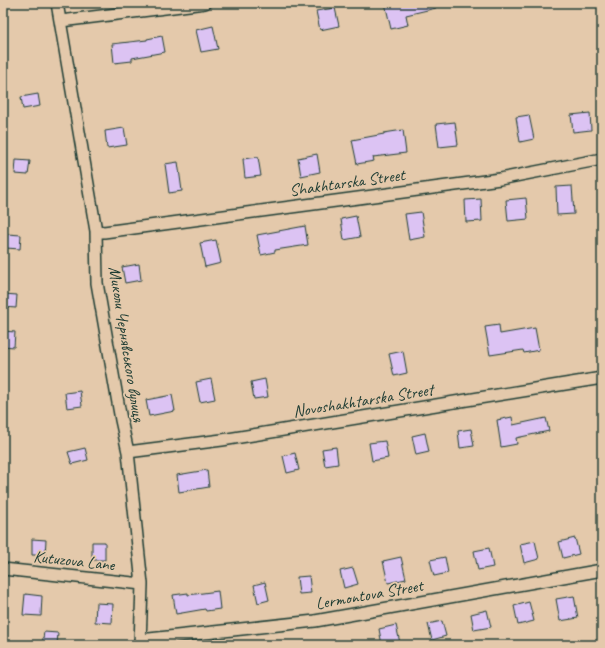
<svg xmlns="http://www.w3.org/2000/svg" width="605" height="648" font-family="Caveat,sans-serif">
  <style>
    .building { fill: #dcc3f3; stroke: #1f3d34 }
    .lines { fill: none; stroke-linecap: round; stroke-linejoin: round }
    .street-casing { stroke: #1f3d34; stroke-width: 14 }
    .street { stroke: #e4c9ab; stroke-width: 11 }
    .labels { text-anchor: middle; stroke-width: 3.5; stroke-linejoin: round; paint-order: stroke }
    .street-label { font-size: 17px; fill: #1f3d34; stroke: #e4c9ab }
  </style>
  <rect width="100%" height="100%" fill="#e4c9ab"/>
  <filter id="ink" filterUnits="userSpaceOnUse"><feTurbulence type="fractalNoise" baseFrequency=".025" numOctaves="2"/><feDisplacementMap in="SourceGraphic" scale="8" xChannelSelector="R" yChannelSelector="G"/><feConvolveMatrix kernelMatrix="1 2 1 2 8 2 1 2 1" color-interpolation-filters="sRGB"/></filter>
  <g filter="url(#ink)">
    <path class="building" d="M385 3H435L436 8 406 15 408 25 391 29Z
      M335 8 339 26 320 30 316 11Z
      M213 26 218 49 201 52 196 30Z
      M162 36 165 52 132 58V61L114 63 112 44 147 40V39Z
      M38 94 40 106 23 109 21 97Z
      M590 113 591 130 573 132 571 115Z
      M529 115 534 139 520 142 516 117Z
      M455 122 458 145 439 147 436 124Z
      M124 128 127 145 107 148 105 131Z
      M403 130 406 153 373 157 374 161 357 164 352 140 384 134V133Z
      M317 154 320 172 301 176 298 158Z
      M258 157 261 176 245 178 243 159Z
      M16 160 30 161 28 175 15 174Z
      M178 162 182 191 169 193 165 164Z
      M572 186 574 214 557 215 556 187Z
      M526 198 528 219 508 221 506 200Z
      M481 199 482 221 466 222 465 200Z
      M421 212 425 237 409 240 405 214Z
      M356 216 360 237 344 240 341 219Z
      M305 226 308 245 275 250V252L261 255 257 235Z
      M7 234 21 235 20 249 6 248Z
      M216 240 221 263 205 267 200 243Z
      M139 264 141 280 125 283 122 267Z
      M4 294 17 295 16 308 3 307Z
      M499 325 500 334 535 328 539 350 524 353 523 350 490 355 485 327Z
      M3 331 15 332 14 347 3 346Z
      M403 351 407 373 394 376 389 354Z
      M211 379 215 399 200 402 196 382Z
      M265 379 268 397 254 399 251 382Z
      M80 391 82 406 67 408 65 393Z
      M172 395 175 411 149 416 146 400Z
      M512 417 513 425 546 418 549 431 516 438 517 444 501 447 497 420Z
      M471 429 474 446 460 448 458 431Z
      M425 433 429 452 416 455 412 436Z
      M385 441 388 458 372 461 369 443Z
      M336 447 338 464 325 466 322 449Z
      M85 448 88 460 72 464 68 452Z
      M295 453 299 470 287 473 283 456Z
      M207 470 209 487 179 492 177 475Z
      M575 538 579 554 563 558 559 542Z
      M32 539 46 540 45 555H32Z
      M535 541 539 559 524 563 520 544Z
      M92 542H105V560H92Z
      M489 548 493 567 478 570 474 551Z
      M401 557 406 579 388 583 383 561Z
      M445 557 448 573 434 576 430 560Z
      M353 568 358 584 344 588 340 571Z
      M309 576 311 593 299 594 297 577Z
      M265 582 269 600 258 603 254 585Z
      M218 591 220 609 206 611 205 609 176 614 173 595 188 593V595Z
      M25 594 42 596 41 616 23 615Z
      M574 596 578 618 560 621 556 599Z
      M529 602 534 621 518 625 514 606Z
      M96 603 113 604 112 623 95 622Z
      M487 610 491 627 474 630 471 614Z
      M442 621 446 636 432 640 428 624Z
      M396 625 400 643 382 645 379 629Z
      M44 632 58 633 57 645H42Z"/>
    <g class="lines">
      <g class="street-casing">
        <path id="street" d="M57 3 96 231 97 283 121 420 128 452 142 584 140 645
          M61 21 205 3
          M96 231 104 232 500 179 602 159
          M128 452 222 440 602 378
          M3 569 142 584
          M140 640 315 621 602 570"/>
      </g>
      <use href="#street" class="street"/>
    </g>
  </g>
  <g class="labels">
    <g class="street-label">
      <text transform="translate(347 182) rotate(-8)" y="6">Shakhtarska Street</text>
      <text transform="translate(127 344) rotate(81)" y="6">Миколи Чернявського вулиця</text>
      <text transform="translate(363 400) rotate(-9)" y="6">Novoshakhtarska Street</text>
      <text transform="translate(74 560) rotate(6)" y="6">Kutuzova Lane</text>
      <text transform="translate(369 594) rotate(-10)" y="6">Lermontova Street</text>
    </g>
  </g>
  <rect width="605" height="648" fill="none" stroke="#e4c9ab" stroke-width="16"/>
  <rect x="8" y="8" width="589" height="632" fill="none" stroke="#1f3d34" stroke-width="1.5" filter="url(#ink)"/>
</svg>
